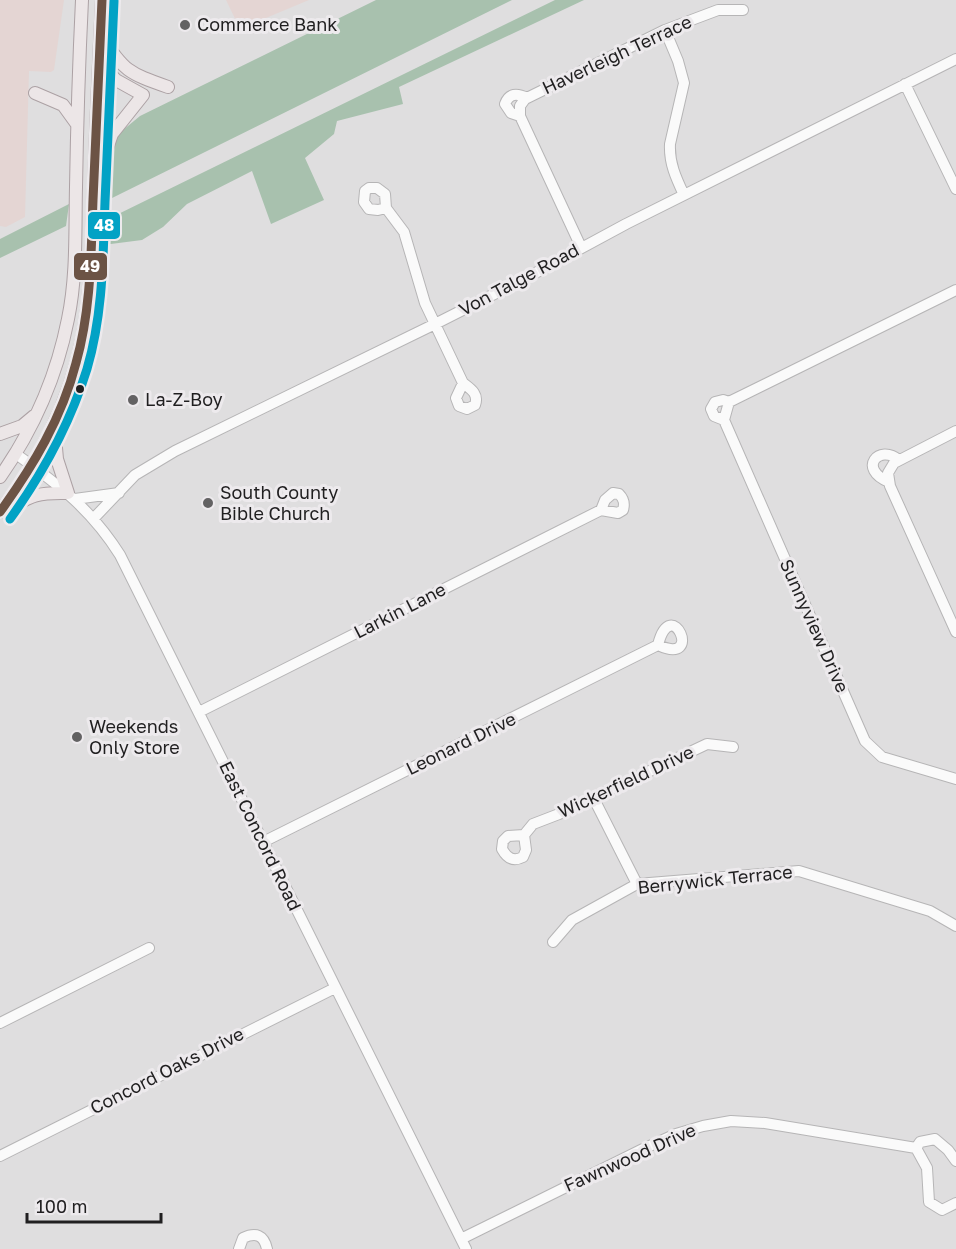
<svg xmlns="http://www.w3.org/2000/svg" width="956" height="1249" font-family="'Golos Text',sans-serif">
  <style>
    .commercial { fill: #e4d5d3 }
    .forest { fill: #a8c1ae }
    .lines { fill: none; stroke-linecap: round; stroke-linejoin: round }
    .minor-casing { stroke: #b6b5b6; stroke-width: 12 }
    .major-casing { stroke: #aca1a4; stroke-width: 14 }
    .minor { stroke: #fafafa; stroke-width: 10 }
    .major { stroke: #ece6e7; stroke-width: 12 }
    .bus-1-casing { stroke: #edeaed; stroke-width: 14 }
    .bus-2-casing { stroke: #edeaed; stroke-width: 14 }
    .bus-1 { stroke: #6c5345; stroke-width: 9 }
    .bus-2 { stroke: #02a2c5; stroke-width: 9 }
    .poi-dot { fill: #636263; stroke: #edeaed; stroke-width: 2 }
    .bus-dot { fill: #201f20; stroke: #edeaed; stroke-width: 2 }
    .labels { text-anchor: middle; stroke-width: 6; stroke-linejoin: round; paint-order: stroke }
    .poi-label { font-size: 18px; fill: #201f20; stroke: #edeaed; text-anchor: start }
    .street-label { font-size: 18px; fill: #201f20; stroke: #edeaed }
    .line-badge { stroke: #edeaed; stroke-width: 2 }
    .badge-label { font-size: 16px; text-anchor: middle; font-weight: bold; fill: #fff }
  </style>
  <rect width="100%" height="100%" fill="#dfdedf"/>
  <path class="commercial" d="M0 0H64L54 70 51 72 29 71 25 217 6 227 0 226Z
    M226 0H309L240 29Z"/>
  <path class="forest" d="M376 0H512L104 202 108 157 117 135 140 116Z
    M555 0H584L399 87 403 104 337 121 334 134 305 158 324 200 271 224 252 171 187 204 163 227 142 240 103 245 104 221Z
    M69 204 66 226 0 258V239Z"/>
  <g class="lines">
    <g class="minor-casing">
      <path id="minor" d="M665 30 678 61 684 83 670 144C669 163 676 178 684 195
        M905 84 956 189
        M520 116 511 113 505 104C509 93 517 93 527 98
        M386 208 378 210 369 209 364 202 365 191 369 188H377L385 194 386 208 404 232 425 303 463 383C471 389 479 394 475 405L467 409 459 406 456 398 463 383
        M581 247 520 116V106L525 99 665 30 718 10H743
        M956 290 729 402 724 420 865 741 882 757 956 779
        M724 420 714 416 711 409 715 402 723 400 729 402
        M956 431 894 463 888 473 890 486 956 632
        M16 454C59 485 91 509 120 555L466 1249
        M889 482C857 469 879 443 899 460
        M75 499 119 493
        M94 518 135 475 175 451 435 324 528 277 626 224 956 59
        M199 712 601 510 618 513 623 510C625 503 624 499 619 494L613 493 605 500 601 510
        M593 797 637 884
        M524 835 508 836 503 841 502 849C507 858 513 862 523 857L526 850 524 835 533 824 559 814 707 744 733 747
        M263 842 658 645C705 667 671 592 658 645
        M553 942 572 920 637 884 799 871 930 911 956 926
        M0 1023 149 948
        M916 1148 927 1168 929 1202 942 1210 956 1203
        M916 1148 920 1142 935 1139 948 1150 956 1161
        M0 1156 335 988
        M461 1239 643 1149 676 1134 703 1126 731 1121 765 1123 916 1148
        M239 1249 243 1238C256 1232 264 1235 267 1249"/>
    </g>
    <g class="major-casing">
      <path id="major" d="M101 36C124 71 128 73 168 87
        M35 93 63 105 76 123
        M98 175 112 134 143 95 116 80 100 64
        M0 434 22 426 34 416
        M0 477C33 430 57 375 68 319 77 276 75 231 76 187 77 125 79 62 82 0
        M4 511C31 496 36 492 68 493L57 459 54 426
        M0 512C46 452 78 384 87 309 92 269 92 227 94 187 96 124 99 62 102 0"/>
    </g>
    <use href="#minor" class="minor"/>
    <use href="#major" class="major"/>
    <g class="bus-1-casing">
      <path id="bus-1" d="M0 512C33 466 62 418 76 363 91 310 91 255 93 200 96 133 99 67 102 0"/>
    </g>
    <g class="bus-2-casing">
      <path id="bus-2" d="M10 519C43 473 70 424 87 369 103 315 103 258 105 202 108 135 111 68 114 1"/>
    </g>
    <use href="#bus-1" class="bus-1"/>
    <use href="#bus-2" class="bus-2"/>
  </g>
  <g class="poi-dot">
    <circle cx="185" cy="25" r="6"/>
    <circle cx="133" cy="400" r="6"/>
    <circle cx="208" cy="503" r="6"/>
    <circle cx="77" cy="737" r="6"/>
  </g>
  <circle class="bus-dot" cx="80" cy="389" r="5"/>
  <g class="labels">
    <g class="poi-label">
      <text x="197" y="31">Commerce Bank</text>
      <text x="145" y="406">La-Z-Boy</text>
      <text x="220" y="499">South County<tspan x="220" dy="21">Bible Church</tspan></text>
      <text x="89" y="733">Weekends<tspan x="89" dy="21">Only Store</tspan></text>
    </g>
    <g class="street-label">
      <text transform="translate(617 55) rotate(-25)" y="6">Haverleigh Terrace</text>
      <text transform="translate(519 280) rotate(-28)" y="6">Von Talge Road</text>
      <text transform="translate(400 611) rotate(-27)" y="6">Larkin Lane</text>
      <text transform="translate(814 626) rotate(66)" y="6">Sunnyview Drive</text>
      <text transform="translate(461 744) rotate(-26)" y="6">Leonard Drive</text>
      <text transform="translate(626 782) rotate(-25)" y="6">Wickerfield Drive</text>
      <text transform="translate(260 836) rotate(64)" y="6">East Concord Road</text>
      <text transform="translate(715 880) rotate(-6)" y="6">Berrywick Terrace</text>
      <text transform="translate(167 1071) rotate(-27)" y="6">Concord Oaks Drive</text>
      <text transform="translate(630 1158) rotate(-24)" y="6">Fawnwood Drive</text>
    </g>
  </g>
  <g class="line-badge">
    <rect x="87" y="211" width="34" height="29" rx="6" fill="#02a2c5"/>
    <rect x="73" y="252" width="35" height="29" rx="6" fill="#6c5345"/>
  </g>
  <g class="badge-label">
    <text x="104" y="231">48</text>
    <text x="90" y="272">49</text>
  </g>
  <path d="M27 1213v9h134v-9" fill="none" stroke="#201f20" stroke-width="3"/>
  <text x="36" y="1213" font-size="18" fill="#201f20" stroke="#edeaed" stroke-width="4.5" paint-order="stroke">100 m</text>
</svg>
